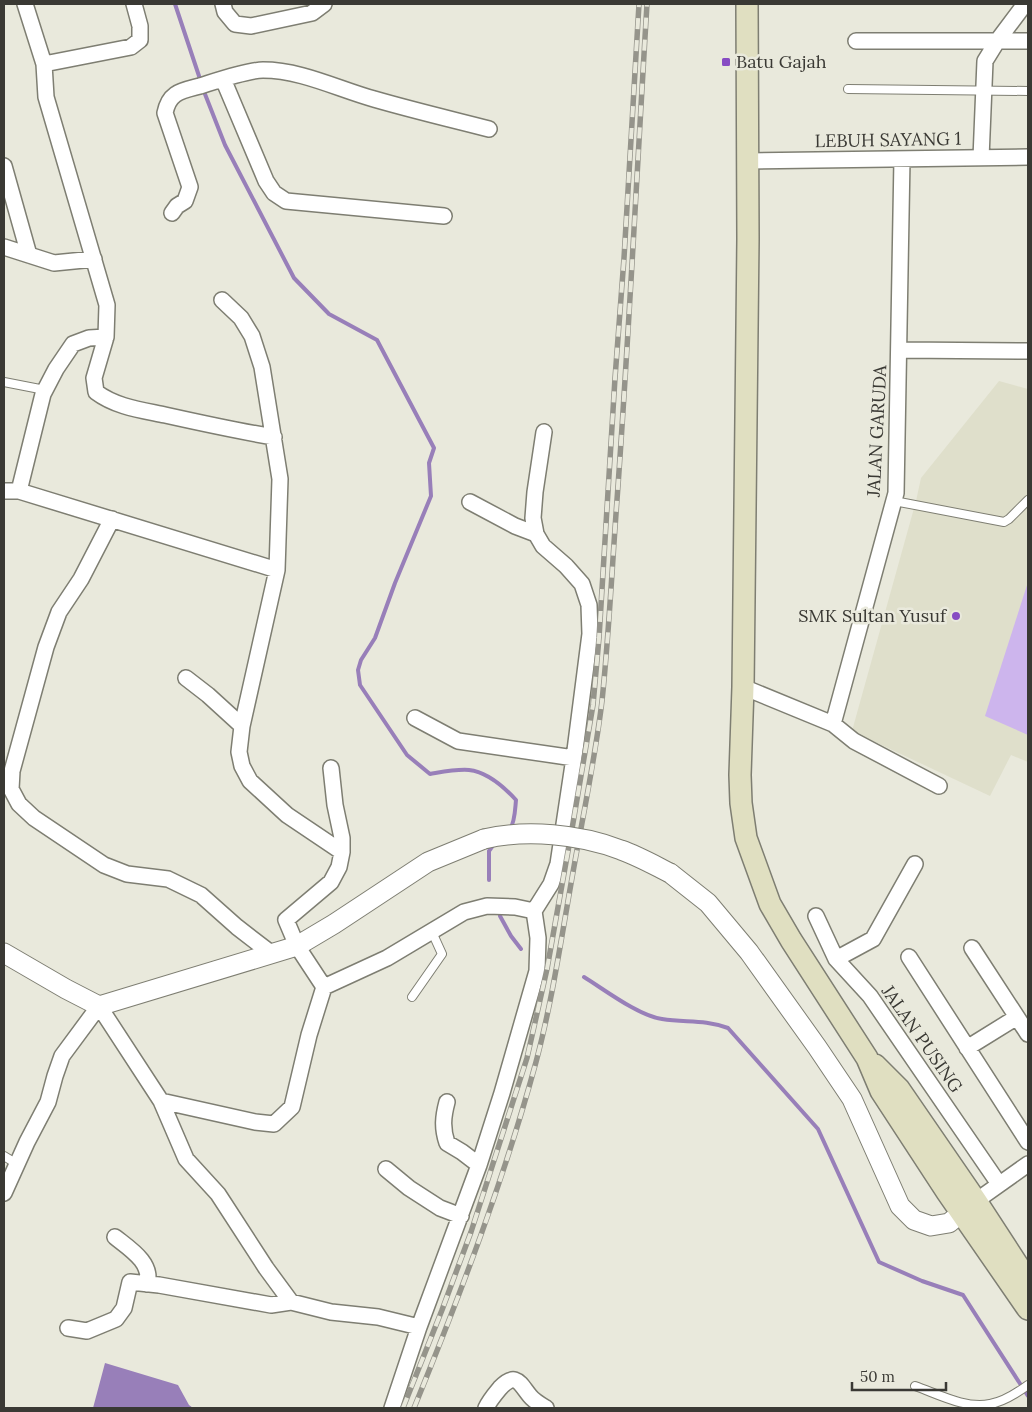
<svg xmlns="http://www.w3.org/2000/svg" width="1032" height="1412" font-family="Lora,serif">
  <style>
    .built { fill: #dfdfcb }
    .green { fill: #cdb5ed }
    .water { fill: #987fb9 }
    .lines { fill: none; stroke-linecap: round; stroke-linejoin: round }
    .stream { stroke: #987fb9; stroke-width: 4 }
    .service-casing { stroke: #7e7e72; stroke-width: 10 }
    .minor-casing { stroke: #7e7e72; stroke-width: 18 }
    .tertiary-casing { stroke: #7e7e72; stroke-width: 21 }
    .secondary-casing { stroke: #7e7e72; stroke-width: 24 }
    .service { stroke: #fff; stroke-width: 8 }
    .minor { stroke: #fff; stroke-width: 15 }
    .tertiary { stroke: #fff; stroke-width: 19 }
    .secondary { stroke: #e0dfc1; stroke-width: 21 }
    .rail-casing { stroke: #95948b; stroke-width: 5.5 }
    .rail { stroke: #e9e9dc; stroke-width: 4; stroke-dasharray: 11; stroke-linecap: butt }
    .tertiary-bridge-casing { stroke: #7e7e72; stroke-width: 21; stroke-linecap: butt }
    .tertiary-bridge { stroke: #fff; stroke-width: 19 }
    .poi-dot { fill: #874cc3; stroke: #e9e9dc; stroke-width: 2 }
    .labels { text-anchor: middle; stroke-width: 5; stroke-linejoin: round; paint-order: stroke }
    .poi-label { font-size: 18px; fill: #3a3934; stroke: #e9e9dc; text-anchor: start }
    .street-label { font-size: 18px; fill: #3a3934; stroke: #e9e9dc }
  </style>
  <rect width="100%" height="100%" fill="#e9e9dc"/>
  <path class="built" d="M999 381 1028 389V762L1011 755 990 796 852 731 916 501 921 478Z"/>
  <path class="green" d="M1028 582V735L985 716Z"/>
  <path class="water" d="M105 1363 178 1385 189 1405 193 1408H93Z"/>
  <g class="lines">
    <path class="stream" d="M175 4 201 82
      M203 89 225 145 294 278 329 314 377 340 434 448 429 463 431 496 395 583 375 638 361 660 358 670 360 685 407 755 430 774C442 772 456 769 469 770 487 772 505 788 516 800 515 810 515 822 510 829
      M489 880V851L494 844
      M500 916 511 936 521 949
      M584 977C605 990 639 1016 662 1019 686 1023 703 1019 728 1028L818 1129 879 1262 922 1281 963 1295 1028 1396"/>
    <g class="service-casing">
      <path id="service" d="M848 89 1028 91
        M4 382 45 390
        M894 501 1004 522 1009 519 1028 500
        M412 997 442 954 432 932
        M4 1156 17 1164
        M915 1386C938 1394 965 1409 990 1404 1003 1402 1017 1393 1028 1385"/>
    </g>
    <g class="minor-casing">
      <path id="minor" d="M25 4 44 64 46 97 107 305 106 337 94 378 96 392C116 407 141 410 165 415 201 423 237 431 274 437
        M223 4 225 12 235 24 251 26 312 13 324 4
        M856 41H1028
        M44 64 131 47 140 40V26L134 4
        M223 79 266 181 274 193 286 201 444 216
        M981 158 985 61 998 40 1025 4
        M748 161 1028 157
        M4 166 29 255
        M172 213 177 206 185 201 190 187 165 113C169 92 181 91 200 86 216 81 248 70 263 70 301 70 338 89 374 99 412 110 450 119 489 129
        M4 247 54 263 94 259
        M222 300 241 318 252 336 262 367 280 479 277 570 242 726 239 752 242 766 250 781 287 815 342 852 339 867 331 882 286 920 297 946 324 987 387 958 464 912 487 906 515 907 534 911 538 938 537 971 502 1093 479 1165 419 1327 392 1408
        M900 350 1028 351
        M4 491H19L277 570
        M19 491 43 394 56 369 73 344 89 338 106 337
        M470 502 515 526 536 534
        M112 519 81 579 59 612 46 647 12 771 11 789 19 804 34 818 104 865 127 874 168 879 201 895 237 927 272 954
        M186 678 208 695 242 726
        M743 687 833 724 854 741 939 786
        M415 718 458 741 574 758
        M833 724 896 493 902 159
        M331 768 335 805 342 838V852
        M534 911 551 884 558 864 574 758 590 634 589 605 582 584 566 566 543 546 536 534 533 518 535 492 544 432
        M816 916 836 959 870 996 999 1184
        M972 948 1028 1034
        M909 957 1028 1142
        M836 959 873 939 915 864
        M967 1048 1017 1017
        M161 1101 255 1122 274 1124 292 1107 309 1035 324 987
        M447 1102C443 1117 442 1128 447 1143L462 1152 479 1165
        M386 1169 409 1188 440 1208 461 1216
        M4 1193 27 1142 48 1102 55 1076 62 1056 99 1006 161 1101 186 1159 218 1194 266 1268 291 1302
        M976 1201 1028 1164
        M115 1237C130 1249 153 1263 147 1284
        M68 1328 87 1331 116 1319 124 1308 130 1282 159 1285 271 1305 291 1302 331 1312 378 1317 419 1327
        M486 1408C489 1401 495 1394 500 1388 516 1371 520 1384 530 1396 534 1401 541 1405 546 1408"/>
    </g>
    <g class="tertiary-casing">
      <path id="tertiary" d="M670 873 708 903 749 952 817 1047 852 1099 900 1206 914 1220 931 1226 949 1223 973 1203
        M4 953 66 989 99 1006 297 946 334 924 428 862 484 839"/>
    </g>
    <g class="secondary-casing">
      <path id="secondary" d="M747 4 748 239 743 687 740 775 741 803 746 838 770 904 791 940 867 1058 881 1091 947 1192 1028 1309
        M875 1065 899 1089 976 1201 1028 1281"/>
    </g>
    <use href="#service" class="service"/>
    <use href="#minor" class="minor"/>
    <use href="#tertiary" class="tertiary"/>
    <use href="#secondary" class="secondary"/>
    <g class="rail-casing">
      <path id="rail" d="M403 1408 442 1310 471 1232 527 1058 547 969 573 823 593 705 599 638 615 378 624 258 639 4
        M414 1408C460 1295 504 1180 536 1062 552 1002 561 940 572 878 582 820 595 760 602 701 609 634 612 567 617 500 629 334 637 169 647 4"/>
    </g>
    <use href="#rail" class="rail"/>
    <g class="tertiary-bridge-casing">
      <path id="tertiary-bridge" d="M484 839C526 829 580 834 621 850 638 856 654 865 670 873"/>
    </g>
    <use href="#tertiary-bridge" class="tertiary-bridge"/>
  </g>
  <g class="poi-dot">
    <rect x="721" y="57" width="10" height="10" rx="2.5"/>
    <circle cx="956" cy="616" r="5"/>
  </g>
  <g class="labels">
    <g class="poi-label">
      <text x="736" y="68">Batu Gajah</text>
      <text x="946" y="622" text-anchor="end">SMK Sultan Yusuf</text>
    </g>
    <g class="street-label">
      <text transform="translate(888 140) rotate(-1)" y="6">LEBUH SAYANG 1</text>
      <text transform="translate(877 431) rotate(-87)" y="6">JALAN GARUDA</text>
      <text transform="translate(922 1039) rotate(55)" y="6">JALAN PUSING</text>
    </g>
  </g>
  <rect width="1032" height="1412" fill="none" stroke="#3a3934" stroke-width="10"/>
  <path d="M852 1382v8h94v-8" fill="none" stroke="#3a3934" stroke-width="2.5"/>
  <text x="860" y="1382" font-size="15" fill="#3a3934" stroke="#e9e9dc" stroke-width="4" paint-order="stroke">50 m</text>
</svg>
